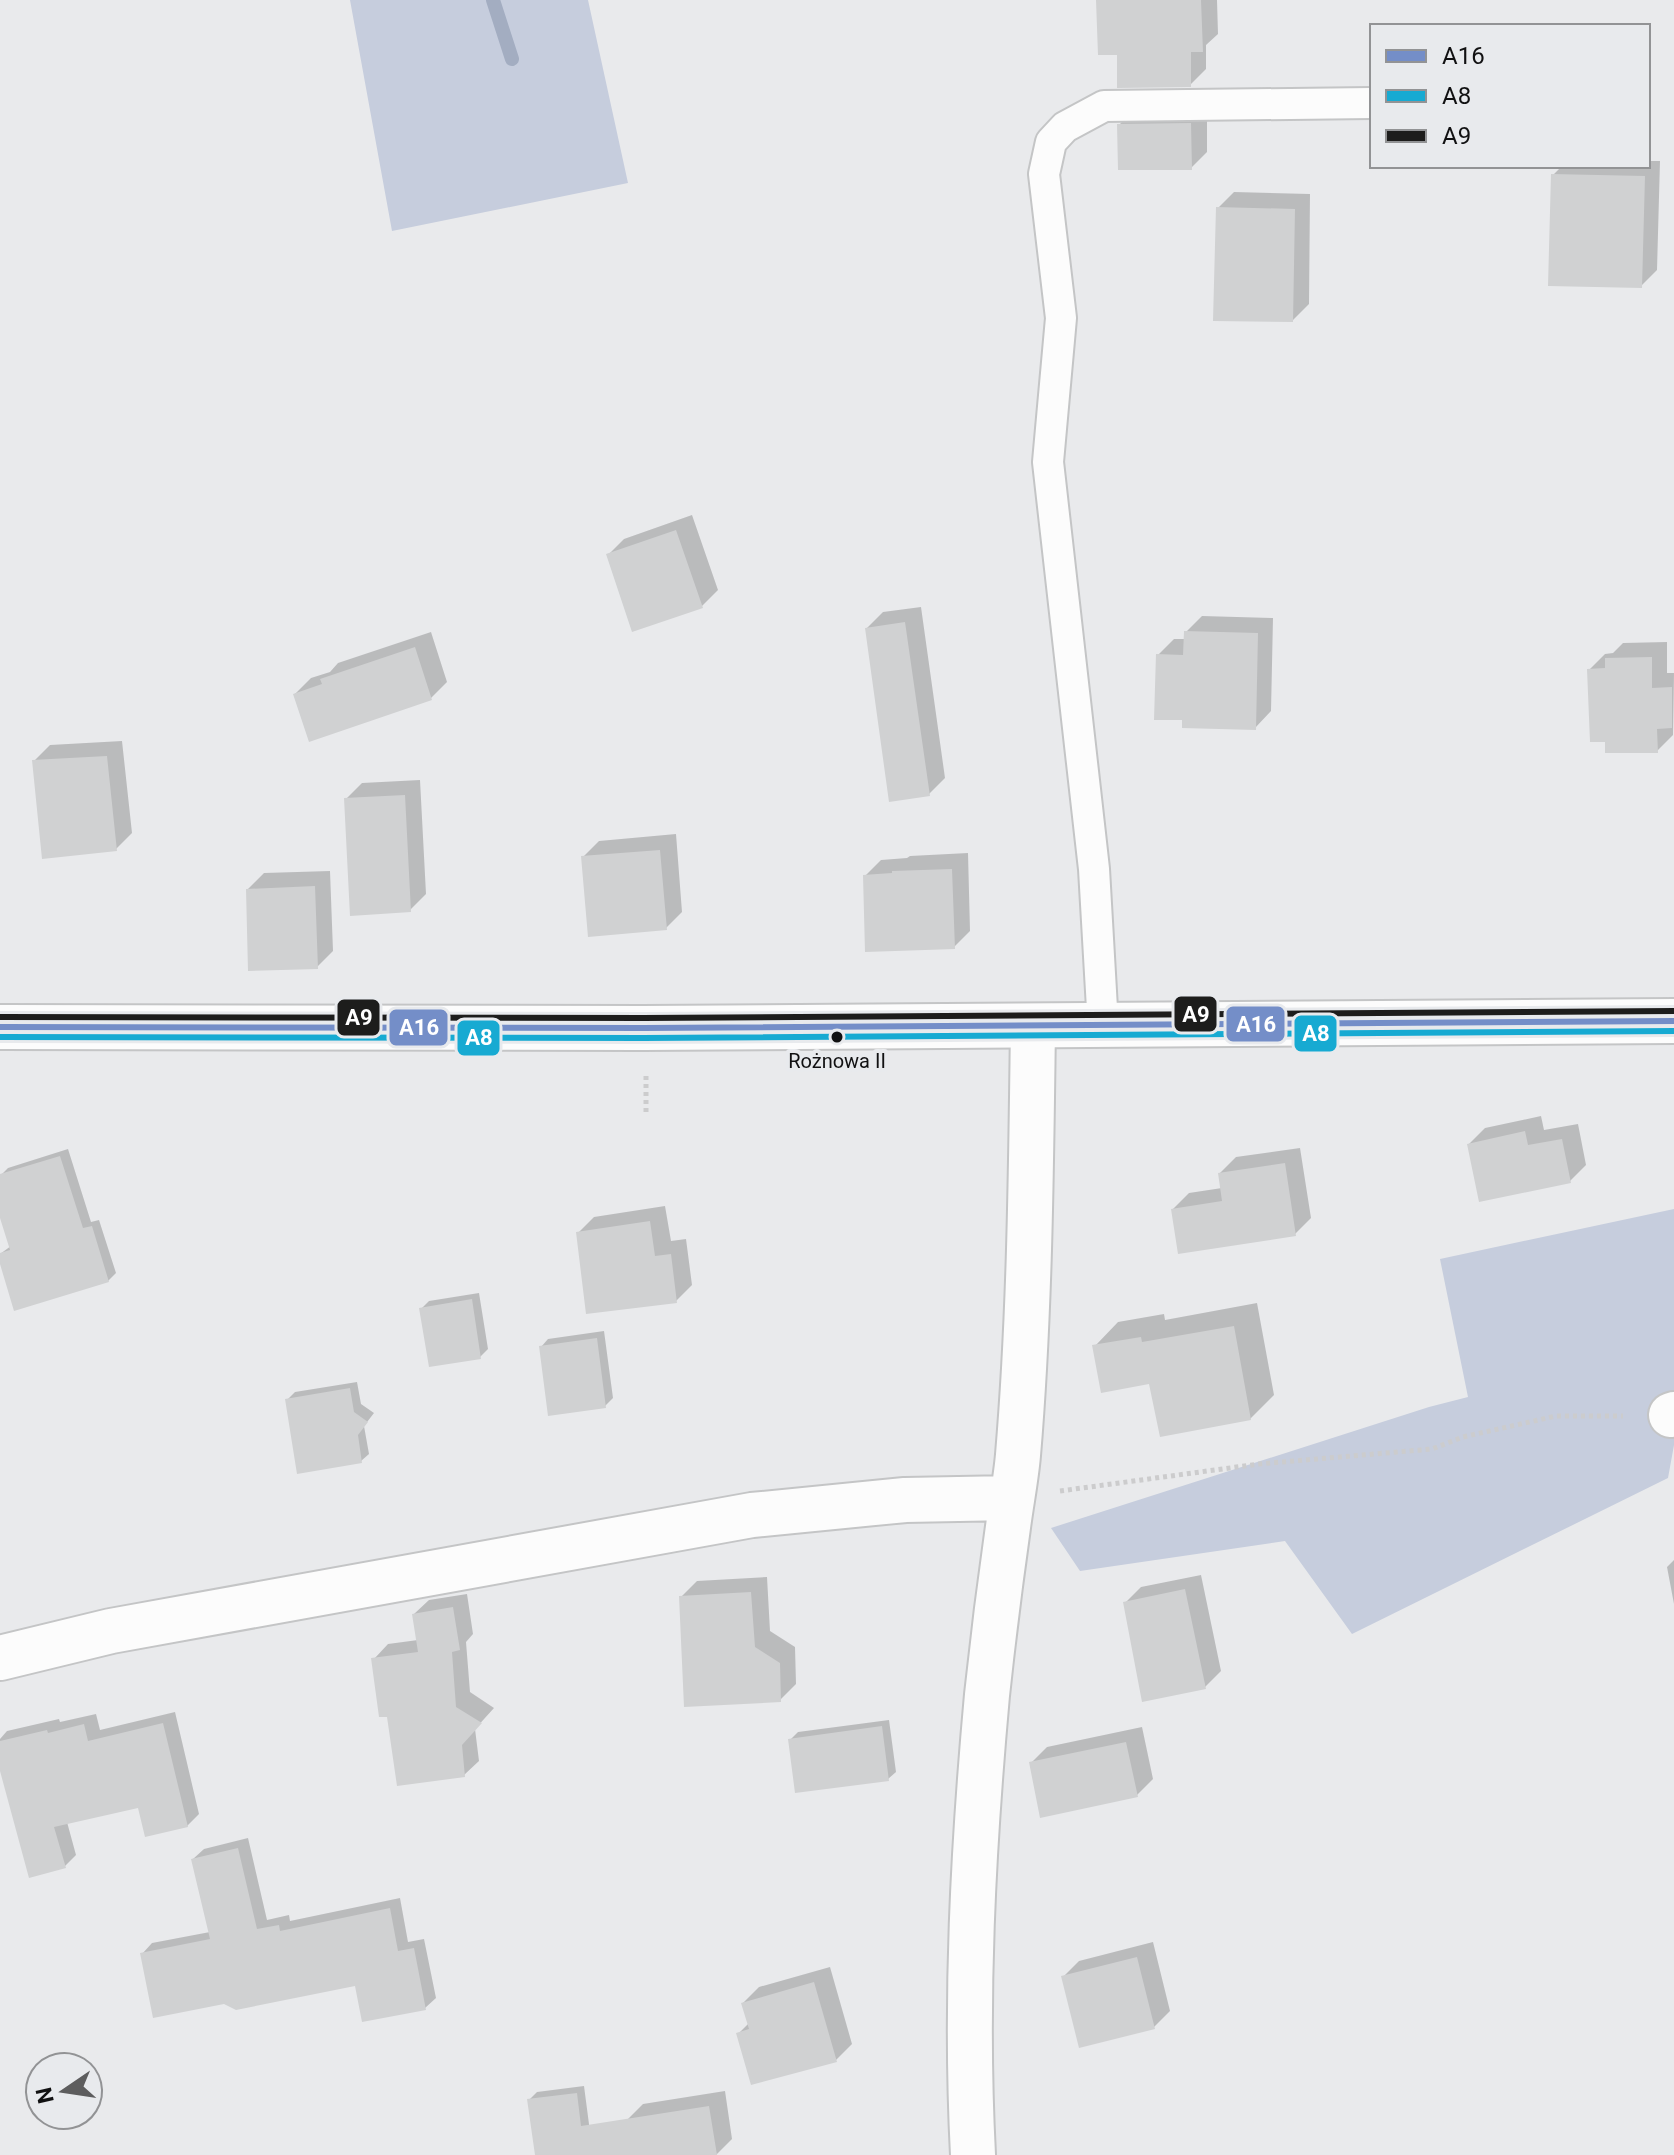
<svg xmlns="http://www.w3.org/2000/svg" width="1674" height="2155" font-family="Roboto,sans-serif">
  <style>
    .green { fill: #c6cddd }
    .shadow { fill: #0003 }
    .lines { fill: none; stroke-linecap: round; stroke-linejoin: round }
    .stream { stroke: #a3adc1; stroke-width: 14 }
    .building { fill: #d0d1d2 }
    .lane-casing { stroke: #c4c5c6; stroke-width: 34 }
    .street-casing { stroke: #c4c5c6; stroke-width: 48 }
    .secondary-casing { stroke: #c4c5c6; stroke-width: 48 }
    .path { stroke: #cccccd; stroke-width: 5; stroke-dasharray: 4 4; stroke-linecap: butt }
    .lane { stroke: #fcfcfc; stroke-width: 30 }
    .street { stroke: #fcfcfc; stroke-width: 44 }
    .secondary { stroke: #fcfcfc; stroke-width: 44 }
    .bus-1-casing { stroke: #e8eaed; stroke-width: 12 }
    .bus-2-casing { stroke: #e8eaed; stroke-width: 12 }
    .bus-3-casing { stroke: #e8eaed; stroke-width: 12 }
    .bus-1 { stroke: #748ec8; stroke-width: 6 }
    .bus-2 { stroke: #17aad2; stroke-width: 6 }
    .bus-3 { stroke: #1d1d1c; stroke-width: 6 }
    .bus-dot { fill: #111112; stroke: #e8eaed; stroke-width: 3 }
    .labels { text-anchor: middle; stroke-width: 8; stroke-linejoin: round; paint-order: stroke }
    .bus-label { font-size: 20px; fill: #111112; stroke: #e8eaed }
    .line-badge { stroke: #e8eaed; stroke-width: 3 }
    .badge-label { font-size: 22px; text-anchor: middle; font-weight: bold; fill: #fff }
  </style>
  <rect width="100%" height="100%" fill="#e9eaec"/>
  <path class="green" d="M350 0H588L628 183 392 231Z
    M1674 1209V1445L1668 1478 1352 1634 1285 1541 1080 1571 1051 1528 1429 1407 1468 1397 1440 1259Z"/>
  <path class="shadow" d="M1098 0H1217L1218 34 1206 45V69L1190 85Z
    M1207 108V152L1191 168 1119 125 1135 109Z
    M1648 161H1660L1657 270 1641 286 1553 175 1562 166H1648Z
    M1234 192 1310 194 1309 304 1293 320 1218 208Z
    M692 515 718 590 702 606 608 555 624 539Z
    M921 607 945 778 929 794 867 628 883 612Z
    M1202 616 1273 618 1271 711 1255 728 1185 718 1158 655 1174 639H1186V632Z
    M431 632 447 682 431 698 295 694 311 678 330 672 338 663Z
    M1667 642V673H1674L1673 735 1657 751 1607 740 1589 670 1605 654 1613 653 1623 643Z
    M122 741 132 833 116 849 34 761 50 745Z
    M420 780 426 894 410 910 346 799 362 783Z
    M676 834 682 912 666 928 583 857 599 841Z
    M968 853 970 931 954 947 865 876 881 860 907 858 910 856Z
    M330 871 333 951 317 967 248 889 264 873Z
    M1541 1116 1544 1130 1578 1124 1586 1165 1570 1181 1469 1144 1485 1128Z
    M1300 1148 1311 1218 1295 1234 1173 1209 1189 1193 1222 1188 1220 1173 1236 1157Z
    M68 1149 91 1222 99 1220 116 1273 108 1281 0 1257V1254L11 1246 1 1175 8 1168Z
    M665 1206 671 1241 686 1239 692 1285 676 1301 578 1233 594 1217Z
    M479 1293 488 1349 480 1357 421 1309 429 1301Z
    M1257 1303 1274 1395 1250 1419 1151 1382 1095 1346 1118 1322 1164 1314 1165 1320Z
    M604 1331 613 1398 605 1406 541 1347 548 1339Z
    M357 1382 361 1404 374 1413 364 1426 369 1454 361 1461 287 1400 295 1392Z
    M1674 1560V1604L1667 1567Z
    M1201 1575 1221 1671 1205 1687 1125 1603 1141 1587Z
    M767 1577 770 1631 795 1647 796 1684 780 1700 681 1597 697 1581Z
    M467 1594 473 1634 466 1642 470 1692 494 1708 475 1729 479 1761 464 1775 389 1714 374 1659 388 1644 418 1640 414 1614 429 1600Z
    M175 1712 199 1814 187 1826 140 1805 67 1822 76 1855 64 1867 0 1764V1739L7 1731 59 1719 60 1722 96 1714 100 1730Z
    M889 1720 896 1772 888 1779 790 1740 798 1732Z
    M1142 1727 1153 1779 1137 1795 1031 1763 1047 1747Z
    M248 1838 267 1920 289 1915 290 1921 400 1898 408 1942 424 1939 436 1998 425 2008 356 1984 142 1954 152 1943 210 1932 193 1859 204 1849Z
    M1153 1942 1170 2011 1154 2027 1063 1977 1079 1961Z
    M830 1967 852 2044 836 2060 738 2034 749 2023 743 2003 759 1987Z
    M584 2086 592 2147 579 2155H537L529 2100 537 2092Z
    M725 2091 732 2139 716 2155H633L627 2120 643 2104Z"/>
  <g class="lines">
    <path class="stream" d="M493 0 512 59"/>
  </g>
  <path class="building" d="M1096 0H1201L1203 52H1191V87L1117 88V55H1098Z
    M1191 123 1192 170H1118L1117 124Z
    M1551 174 1645 176 1642 288 1548 286Z
    M1216 207 1295 209 1293 322 1213 321Z
    M676 530 703 608 632 632 606 554Z
    M905 622 930 796 889 802 865 628Z
    M1184 631 1258 633 1256 730 1182 728V720H1154L1156 654 1183 655Z
    M415 647 432 700 309 742 293 694 322 684 320 679Z
    M1652 657V688L1672 687V728L1657 729 1658 753H1605V742H1590L1587 669 1605 668V658Z
    M107 756 117 851 42 859 32 760Z
    M405 795 411 912 350 916 344 798Z
    M660 850 667 930 588 937 581 856Z
    M952 869 955 949 865 952 863 875 892 873V871Z
    M315 886 318 969 248 971 246 889Z
    M1525 1131 1528 1145 1562 1139 1571 1183 1479 1202 1467 1144Z
    M60 1156 83 1228 92 1226 109 1282 14 1311 0 1264V1253L10 1250 0 1218V1174Z
    M1285 1163 1296 1236 1178 1254 1171 1209 1222 1201 1218 1173Z
    M650 1221 655 1256 671 1254 677 1303 586 1314 576 1232Z
    M472 1299 481 1359 429 1367 419 1308Z
    M1234 1326 1251 1420 1160 1437 1149 1384 1101 1393 1092 1345 1141 1337 1142 1342Z
    M597 1338 606 1408 548 1416 539 1346Z
    M350 1388 354 1412 368 1422 358 1435 362 1463 297 1474 285 1399Z
    M1185 1589 1206 1689 1142 1702 1123 1602Z
    M751 1592 755 1647 780 1663 781 1702 684 1707 679 1596Z
    M453 1607 460 1650 452 1652 456 1707 482 1723 462 1745 465 1777 397 1786 387 1717H379L371 1658 418 1652 412 1614Z
    M163 1723 188 1827 145 1837 138 1808 54 1827 66 1868 29 1878 0 1771V1741L47 1730 48 1733 84 1724 88 1741Z
    M882 1726 889 1781 795 1793 788 1739Z
    M1126 1742 1138 1797 1040 1818 1029 1762Z
    M238 1848 257 1929 279 1925 280 1931 390 1908 398 1951 414 1948 426 2010 362 2022 355 1986 236 2010 224 2004 153 2018 140 1953 210 1939 191 1859Z
    M1137 1957 1155 2029 1079 2048 1061 1976Z
    M814 1982 837 2062 751 2085 736 2033 749 2029 741 2003Z
    M577 2093 581 2126 709 2106 717 2155H535L527 2099Z"/>
  <g class="lines">
    <g class="lane-casing">
      <path id="lane" d="M1103 1026 1094 869 1048 462 1061 318 1044 174 1051 142 1065 127 1104 106 1372 103"/>
    </g>
    <g class="street-casing">
      <path id="street" d="M1671 1415 1674 1414
        M0 1658 111 1631 752 1515 905 1500 1012 1498
        M973 2155C965 2001 973 1849 987 1695 993 1639 1000 1583 1008 1527 1011 1503 1016 1479 1018 1455 1030 1313 1031 1169 1033 1026"/>
    </g>
    <g class="secondary-casing">
      <path id="secondary" d="M0 1027 643 1028 1674 1021"/>
    </g>
    <path class="path" d="M646 1076V1114
      M1060 1491 1259 1464 1432 1449 1463 1437 1556 1416H1623"/>
    <use href="#lane" class="lane"/>
    <use href="#street" class="street"/>
    <use href="#secondary" class="secondary"/>
    <g class="bus-1-casing">
      <path id="bus-1" d="M0 1027 643 1028 1674 1021"/>
    </g>
    <g class="bus-2-casing">
      <path id="bus-2" d="M0 1037 643 1038 1674 1031"/>
    </g>
    <g class="bus-3-casing">
      <path id="bus-3" d="M0 1017 643 1018 1674 1011"/>
    </g>
    <use href="#bus-1" class="bus-1"/>
    <use href="#bus-2" class="bus-2"/>
    <use href="#bus-3" class="bus-3"/>
  </g>
  <circle class="bus-dot" cx="837" cy="1037" r="7"/>
  <g class="labels">
    <g class="bus-label">
      <text x="837" y="1068">Rożnowa II</text>
    </g>
  </g>
  <g class="line-badge">
    <rect x="1173" y="995" width="45" height="38" rx="8" fill="#1d1d1c"/>
    <rect x="336" y="998" width="45" height="39" rx="8" fill="#1d1d1c"/>
    <rect x="1225" y="1005" width="61" height="38" rx="8" fill="#748ec8"/>
    <rect x="388" y="1008" width="61" height="39" rx="8" fill="#748ec8"/>
    <rect x="1293" y="1014" width="45" height="39" rx="8" fill="#17aad2"/>
    <rect x="456" y="1019" width="45" height="38" rx="8" fill="#17aad2"/>
  </g>
  <g class="badge-label">
    <text x="1196" y="1022">A9</text>
    <text x="359" y="1025">A9</text>
    <text x="1256" y="1032">A16</text>
    <text x="419" y="1035">A16</text>
    <text x="1316" y="1041">A8</text>
    <text x="479" y="1045">A8</text>
  </g>
  <rect x="1370" y="24" width="280" height="144" fill="#e8eaed" stroke="#929395" stroke-width="2"/>
  <rect x="1386" y="50" width="40" height="12" fill="#748ec8" stroke="#929395" stroke-width="2"/>
  <text x="1442" y="64" font-size="24" fill="#111112">A16</text>
  <rect x="1386" y="90" width="40" height="12" fill="#17aad2" stroke="#929395" stroke-width="2"/>
  <text x="1442" y="104" font-size="24" fill="#111112">A8</text>
  <rect x="1386" y="130" width="40" height="12" fill="#1d1d1c" stroke="#929395" stroke-width="2"/>
  <text x="1442" y="144" font-size="24" fill="#111112">A9</text>
  <g transform="translate(64 2091) rotate(257)"><circle r="38" fill="#e8eaed" stroke="#929395" stroke-width="2"/>
  <path d="M0-6L14 30L0 20L-14 30Z" fill="#5d5d5e"/>
  <text y="-12" font-size="22" font-weight="bold" text-anchor="middle" fill="#111112">N</text>
  </g>
</svg>
